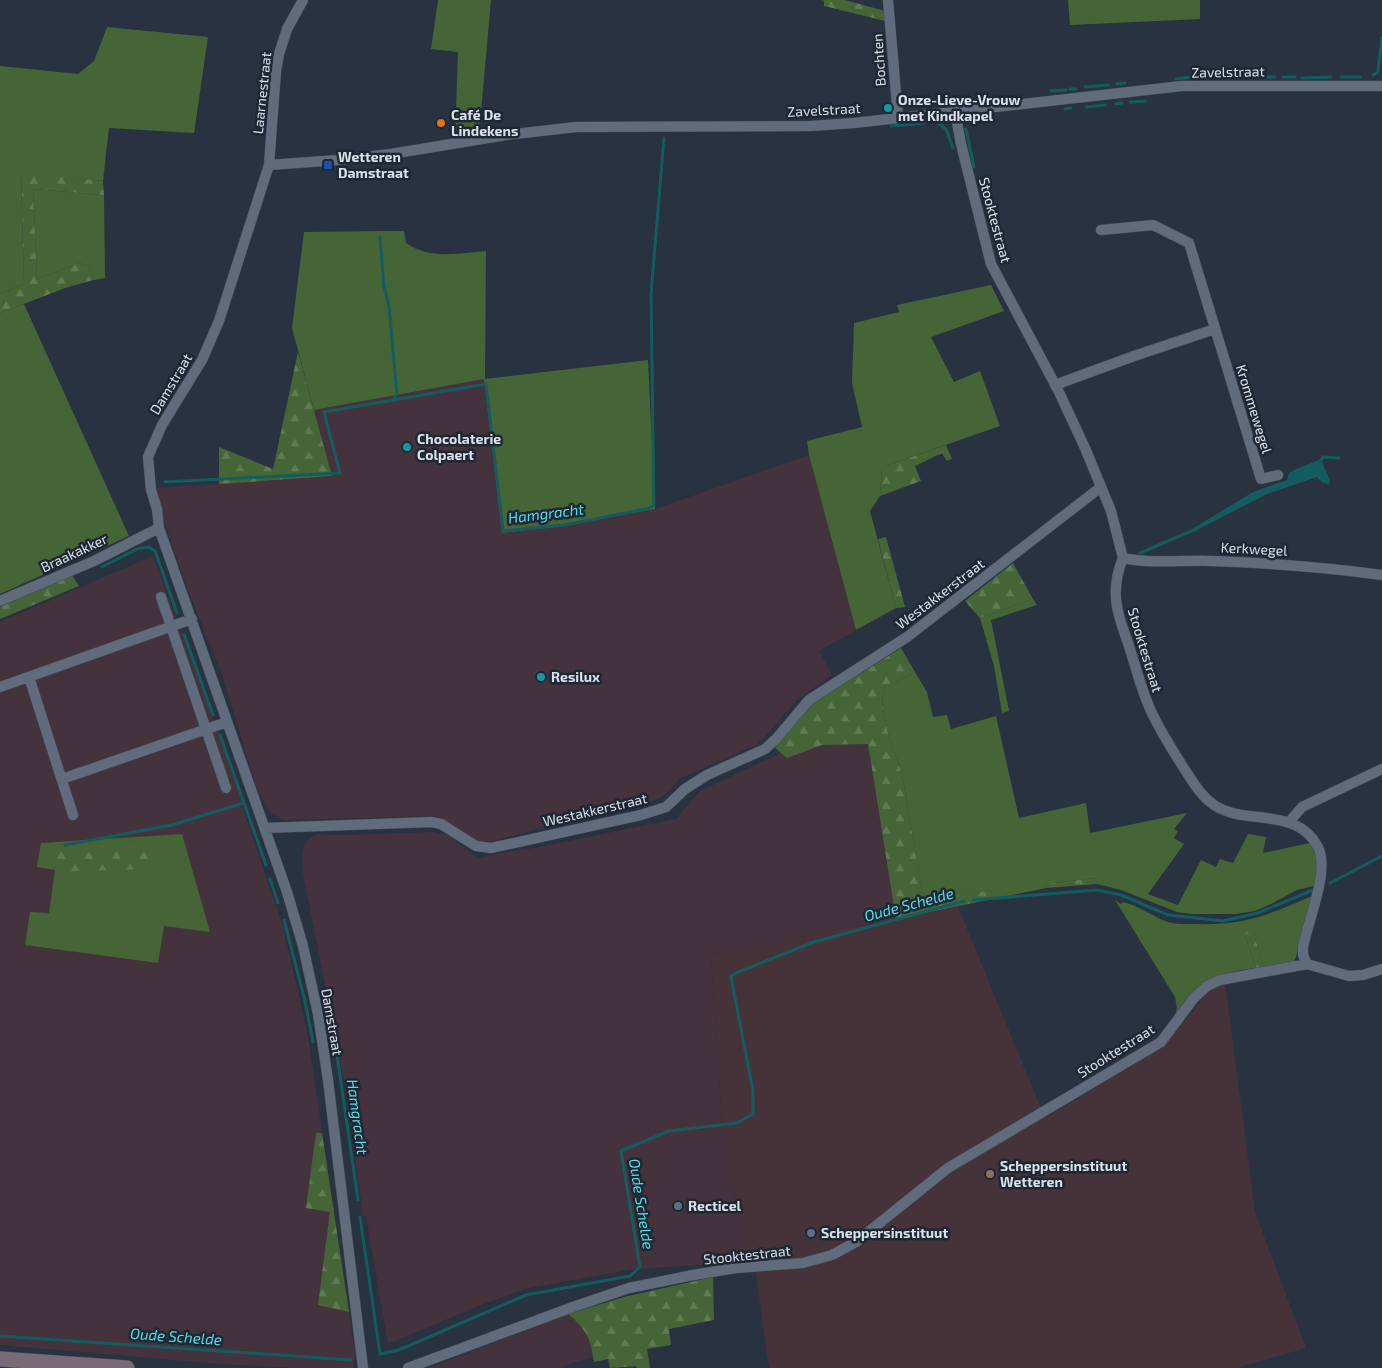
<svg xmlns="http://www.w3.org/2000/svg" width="1382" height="1368" font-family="'Exo 2',sans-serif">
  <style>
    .industrial { fill: #44333d }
    .education { fill: #46333a }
    .grass { fill: #466536 }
    .forest { fill: url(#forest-firs) }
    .water { fill: #135d61 }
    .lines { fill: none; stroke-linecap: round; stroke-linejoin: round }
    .stream { stroke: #135d61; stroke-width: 3 }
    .street-casing { stroke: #444d59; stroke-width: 11 }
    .secondary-casing { stroke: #444d59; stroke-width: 16 }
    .street { stroke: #606b7b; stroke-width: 10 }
    .secondary { stroke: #796a76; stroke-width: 15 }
    .culture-dot { fill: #0f9aa8; stroke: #1e2835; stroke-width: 2 }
    .food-dot { fill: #e8710a; stroke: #1e2835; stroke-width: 2 }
    .transit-dot { fill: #1a4fb4; stroke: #1e2835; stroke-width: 2 }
    .education-dot { fill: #8d6e63; stroke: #1e2835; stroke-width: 2 }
    .service-dot { fill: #5c6f8a; stroke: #1e2835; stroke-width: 2 }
    .labels { text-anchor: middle; stroke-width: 5; stroke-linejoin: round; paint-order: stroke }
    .street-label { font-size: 14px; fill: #d9e0e9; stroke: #1e2835 }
    .poi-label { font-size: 14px; font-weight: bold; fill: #d9e0e9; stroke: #1e2835; text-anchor: start }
    .water-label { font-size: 15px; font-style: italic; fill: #58dde6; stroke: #1e2835 }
  </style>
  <defs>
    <pattern id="forest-firs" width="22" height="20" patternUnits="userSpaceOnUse" patternTransform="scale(1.25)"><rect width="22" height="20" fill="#466536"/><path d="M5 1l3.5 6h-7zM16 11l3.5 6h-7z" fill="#607b53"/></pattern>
  </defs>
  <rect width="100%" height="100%" fill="#283240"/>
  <path class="industrial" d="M484 379 502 533 556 527 655 509 809 455 856 630 819 651 832 675 798 699 758 744 679 779 670 790 658 799 640 805 563 822 493 841H479L435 816 285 820 270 813 256 786 222 674 188 591 169 536 156 488 332 476 314 410Z
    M153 556 238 784 243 809 283 926 308 1036 355 1354 354 1368H294L220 1364 0 1345V622Z
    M868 744 896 919 711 954 723 1136 749 1260 733 1263 634 1269 524 1289 481 1305 388 1344 366 1216H363L345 1085 303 873 302 857 304 845 312 836 317 834 344 835 434 832 448 835 478 859 496 854 539 847 676 819 700 791 781 753 787 758 822 745Z
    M569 1314 585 1330 591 1339 593 1357 563 1366V1368H428Z"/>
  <path class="education" d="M958 907 1045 1118 1163 1047 1209 991 1225 982 1255 1212 1306 1348 1237 1368H769L756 1273 748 1260 723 1136 711 954Z"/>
  <path class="grass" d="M438 0H491L479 134 455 137 458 52 431 49Z
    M1068 0H1200V19L1070 25Z
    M107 27 208 37 194 133 109 128 103 181 21 173 24 284 0 294V66L78 74 94 61Z
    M33 189 104 195 105 278 94 280 89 266 79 263 37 279Z
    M383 231H404L406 243C430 260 458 253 486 251L485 379 648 360 655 509 556 527 502 533 484 379 314 410 292 328 304 232Z
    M991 285 1004 311 931 337 954 382 980 371 1000 426 882 467 880 496 870 511 896 608 856 630 809 455 807 441 862 427 852 383 854 323 899 312 897 305Z
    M24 304 129 536 0 594V313Z
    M1033 599 1037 605 991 620 1009 711 1002 713 994 666 980 618Z
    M915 672 927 692 933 717 947 715 951 729 996 716 1019 818 1086 803 1090 833 1187 813 1174 829 1178 831 1174 838 1184 844 1148 894 1178 905 1201 860 1216 867 1220 859 1233 863 1248 834 1266 837 1263 853 1310 843C1320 861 1319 866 1314 886L1297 890 1271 904 1255 911 1235 914H1193L1177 912 1121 890 1097 884 1095 878 1045 884 1046 888 993 899 991 890 924 903 902 774 889 738 883 709 882 694 886 687Z
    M182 834 210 932 164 926 158 963 25 945 30 912 49 913 55 870 37 867 41 843Z
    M1312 896 1296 957 1294 961 1264 967 1253 931 1245 935 1256 968C1214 973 1199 980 1175 1015L1177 1008 1175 997 1115 900 1121 904 1123 902C1139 906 1151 915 1165 921 1175 925 1186 924 1196 924 1242 926 1271 914 1312 896Z"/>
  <path class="forest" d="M822 0H845L885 11V21L824 6V1Z
    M21 172 103 181 104 195 33 189 37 279 79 263 89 266 94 280 68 287 0 313V294L24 284Z
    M298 352 332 476 219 484V447L273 469Z
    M946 445 952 459 947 461 942 453 915 466 921 481 880 496 882 467Z
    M886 537 905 607 896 608 878 539Z
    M1013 563 1033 599 980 618 965 601Z
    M72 575 79 586 0 619V607Z
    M901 648 915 672 886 687 882 694 883 709 889 738 902 774 924 902 991 890 993 899 896 919 868 744 822 745 787 758 775 748 812 704Z
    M153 846 150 869 69 871 48 863 50 847Z
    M1095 878 1097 884 1046 888 1045 884Z
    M1249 929 1253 931 1264 967 1256 968 1245 935 1246 931Z
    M316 1133H322L349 1312 318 1305 330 1212 306 1208Z
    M713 1277 714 1320 669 1329 671 1345 647 1349 650 1368H637L636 1366 610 1368 608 1359 594 1362C590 1336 588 1333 569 1314L624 1297Z"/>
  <path class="water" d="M1321 459 1330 481 1329 485 1322 482 1317 477 1267 494 1193 532 1192 529 1253 492 1287 480 1289 473C1298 467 1311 464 1321 459Z"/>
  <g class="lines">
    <path class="stream" d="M1373 75 1377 73 1378 70 1382 38
      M1237 77H1275
      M1283 77H1295
      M1341 77H1360
      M1302 78 1331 77
      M1176 79 1205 75 1229 76
      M1117 84 1125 83
      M1085 87 1108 85
      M1070 89H1076
      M1051 91 1066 90
      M1130 102 1146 101
      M1116 104 1122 103
      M1086 107 1105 105
      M1065 109 1071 108
      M937 122 946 129 953 148
      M891 126 925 123
      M966 129 974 167
      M380 237 384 287 389 306 397 395 392 400
      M1319 463 1323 457 1339 458
      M165 482 340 473 324 412 486 384 503 531 565 525 650 508 654 505 651 295 664 138
      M1140 553 1196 529
      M102 567 137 549 149 547 155 551 177 613
      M184 634 213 715
      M220 735 266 865
      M65 845 172 825 244 803
      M270 879 278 903
      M1330 883 1382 856
      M973 900 1097 890 1121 895 1168 915 1223 921 1258 913 1313 890
      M284 920 305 1001 313 1042
      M332 1041H335L358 1200
      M360 1217 380 1354 399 1350 526 1295 630 1276 640 1267 621 1151 669 1131 737 1123 753 1114V1091L731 977 736 973 814 942 964 901
      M0 1336 351 1360"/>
    <g class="street-casing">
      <path id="street" d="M303 0 287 29 279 54 276 71 269 165 219 321 202 360 162 425 148 457 151 490 157 509 159 528 287 892 303 946 318 1014 328 1080 363 1368
        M888 0 898 117
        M955 111 961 144 991 264 1059 392 1085 448 1111 511 1123 558C1118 570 1115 585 1116 599 1117 615 1124 631 1129 646 1135 665 1140 685 1148 704 1157 727 1172 749 1185 770 1193 782 1201 796 1214 805 1245 826 1297 806 1318 847 1330 871 1308 920 1303 947V955L1307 964
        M269 165 338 160 391 154 506 135 576 127 811 126 854 123 1182 86H1382
        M1101 230 1153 225 1189 243 1261 479 1278 475
        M1055 385 1134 356 1215 329
        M1123 558C1152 564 1182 560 1211 561 1268 563 1325 567 1382 575
        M161 597 226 788
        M0 601 94 561 159 528
        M29 677 73 815
        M0 687 192 619
        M62 779 227 722
        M1289 822 1302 807 1382 769
        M265 828 432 822 441 824 476 846 491 848 641 815 666 807 685 789 707 775 765 749 776 739 809 700 907 637 1101 487
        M408 1368 573 1307 629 1288 693 1275 736 1268 803 1263 832 1255 856 1242 948 1168 1161 1042 1194 998 1207 986 1220 980 1307 964 1349 976 1363 975 1382 969"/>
    </g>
    <g class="secondary-casing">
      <path id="secondary" d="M0 1359 127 1368"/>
    </g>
    <use href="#street" class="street"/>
    <use href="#secondary" class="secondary"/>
  </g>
  <g class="culture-dot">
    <circle cx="888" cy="108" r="5"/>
    <circle cx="407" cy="447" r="5"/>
    <circle cx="541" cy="677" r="5"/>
  </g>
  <circle class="food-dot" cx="441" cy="123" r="5"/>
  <rect class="transit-dot" x="323" y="160" width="10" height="10" rx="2.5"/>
  <circle class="education-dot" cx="990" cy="1174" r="5"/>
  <g class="service-dot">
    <circle cx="678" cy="1206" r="5"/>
    <circle cx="811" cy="1233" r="5"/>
  </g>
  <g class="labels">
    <g class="street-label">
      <text transform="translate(879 60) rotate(-94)" y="5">Bochten</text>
      <text transform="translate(1228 72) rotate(-1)" y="5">Zavelstraat</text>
      <text transform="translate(262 93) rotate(-84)" y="5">Laarnestraat</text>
      <text transform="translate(824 110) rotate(-3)" y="5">Zavelstraat</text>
      <text transform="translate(995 220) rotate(75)" y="5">Stooktestraat</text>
      <text transform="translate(171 384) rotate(-59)" y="5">Damstraat</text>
      <text transform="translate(1254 409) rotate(73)" y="5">Krommewegel</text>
      <text transform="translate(1254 549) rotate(3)" y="5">Kerkwegel</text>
      <text transform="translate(74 553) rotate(-25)" y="5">Braakakker</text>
      <text transform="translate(940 594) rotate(-37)" y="5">Westakkerstraat</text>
      <text transform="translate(1145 650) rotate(73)" y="5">Stooktestraat</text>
      <text transform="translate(595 810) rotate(-13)" y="5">Westakkerstraat</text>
      <text transform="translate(332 1022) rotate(80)" y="5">Damstraat</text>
      <text transform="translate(1116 1051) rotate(-32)" y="5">Stooktestraat</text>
      <text transform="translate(747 1255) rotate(-6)" y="5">Stooktestraat</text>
    </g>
    <g class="poi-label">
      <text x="898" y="105">Onze-Lieve-Vrouw<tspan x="898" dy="16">met Kindkapel</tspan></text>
      <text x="451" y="120">Café De<tspan x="451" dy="16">Lindekens</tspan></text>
      <text x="338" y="162">Wetteren<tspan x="338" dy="16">Damstraat</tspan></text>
      <text x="417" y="444">Chocolaterie<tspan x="417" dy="16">Colpaert</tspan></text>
      <text x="551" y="682">Resilux</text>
      <text x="1000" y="1171">Scheppersinstituut<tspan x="1000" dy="16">Wetteren</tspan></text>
      <text x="688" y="1211">Recticel</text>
      <text x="821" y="1238">Scheppersinstituut</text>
    </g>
    <g class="water-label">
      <text transform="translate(546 514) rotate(-7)" y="5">Hamgracht</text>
      <text transform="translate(909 905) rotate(-15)" y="5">Oude Schelde</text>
      <text transform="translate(357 1117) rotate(82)" y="5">Hamgracht</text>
      <text transform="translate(641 1204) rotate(81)" y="5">Oude Schelde</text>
      <text transform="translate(176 1337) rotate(4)" y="5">Oude Schelde</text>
    </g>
  </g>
</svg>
